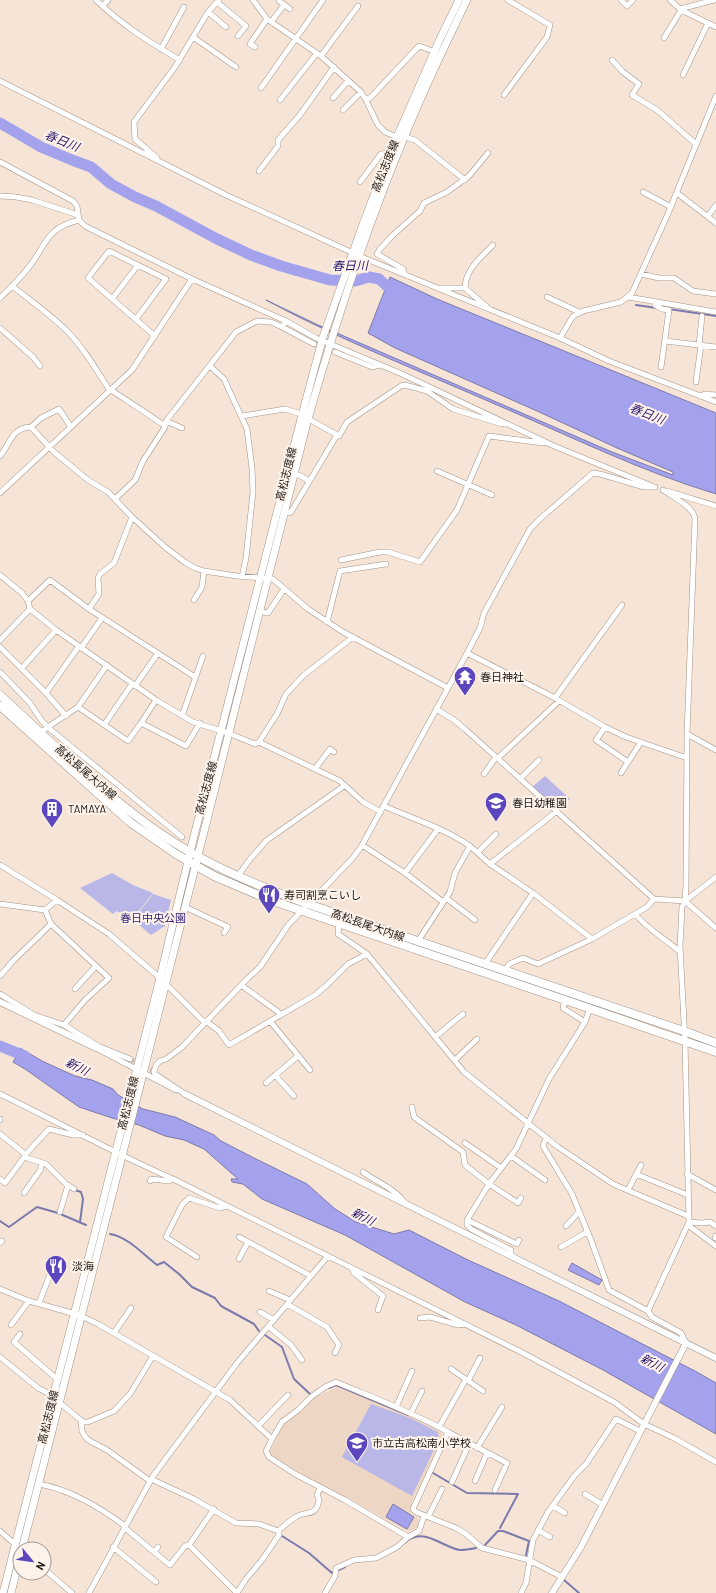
<svg xmlns="http://www.w3.org/2000/svg" width="716" height="1593" font-family="Barlow,'Noto Sans JP',sans-serif">
  <style>
    .built { fill: #eed6c4 }
    .green { fill: #b8b7e7 }
    .water { fill: #a5a2ed; stroke: #7c79ac }
    .lines { fill: none; stroke-linecap: round; stroke-linejoin: round }
    .stream { stroke: #7c79ac; stroke-width: 2 }
    .river { stroke: #a5a2ed; stroke-width: 11 }
    .minor-tunnel { stroke: #d6c6ba; stroke-width: 5; stroke-dasharray: 5 2.5; stroke-linecap: butt }
    .minor-casing { stroke: #a39387; stroke-width: 6 }
    .tertiary-casing { stroke: #a39387; stroke-width: 7 }
    .secondary-casing { stroke: #a39387; stroke-width: 8 }
    .primary-casing { stroke: #a39387; stroke-width: 9 }
    .minor { stroke: #fff; stroke-width: 5 }
    .tertiary { stroke: #fff; stroke-width: 6 }
    .secondary { stroke: #fff; stroke-width: 7 }
    .primary { stroke: #fff; stroke-width: 8 }
    .labels { text-anchor: middle; stroke-width: 4; stroke-linejoin: round; paint-order: stroke }
    .street-label { font-size: 11px; fill: #1e1813; stroke: #fef3eb }
    .poi-label { font-size: 11px; fill: #1e1813; stroke: #fef3eb; text-anchor: start }
    .park-label { font-size: 11px; fill: #311e74; stroke: #fef3eb }
    .water-label { font-size: 12px; font-style: italic; fill: #2b166c; stroke: #fef3eb }
  </style>
  <rect width="100%" height="100%" fill="#f6e5d7"/>
  <path class="built" d="M337 1387 411 1417 441 1432 443 1436 411 1504V1514L417 1517 419 1523 418 1527 412 1530 407 1531 347 1497 309 1478 271 1455 270 1451 284 1424 316 1397Z"/>
  <path class="green" d="M545 776 570 799 557 809 532 787Z
    M112 873 133 885 153 893 131 921 117 911 113 914 80 888Z
    M153 894 171 900 165 926 151 935 133 920Z
    M371 1404 410 1418 438 1432 439 1439 412 1496 342 1457Z"/>
  <path class="water" d="M390 277 437 299 716 413V494C640 471 570 436 497 405 420 371 340 340 266 300L316 324 612 452 673 475V472L617 448 537 411 395 348 368 333Z
    M20 1048 42 1061 75 1076 92 1080 113 1089 118 1095 143 1109 175 1117 214 1135 221 1141 258 1160 307 1184 335 1209 356 1222 394 1234 409 1230 468 1260 559 1301 695 1371 716 1383V1434L603 1370 516 1325 465 1302 345 1235 262 1199 243 1184 232 1182 231 1179H238L204 1149 184 1140 165 1136 139 1125 112 1118 79 1107 25 1069 13 1062 16 1057 10 1053 13 1049 18 1052Z
    M572 1263 602 1280 599 1285 568 1270Z
    M393 1504 414 1517 407 1529 386 1517Z"/>
  <g class="lines">
    <path class="stream" d="M636 305 657 308
      M669 309 716 316
      M75 1190 81 1192 83 1199 80 1222
      M0 1221 9 1227 37 1207 58 1213 86 1225
      M110 1234C128 1237 143 1254 157 1265L164 1262 179 1274 192 1287 215 1298 221 1306 254 1324 259 1331
      M265 1335 282 1347 294 1379 310 1394
      M329 1388 336 1385 408 1415
      M433 1473 467 1493 518 1494 500 1528
      M282 1536 309 1553 332 1573 345 1567
      M402 1545C405 1543 408 1539 412 1538 428 1531 445 1548 460 1550 466 1550 471 1549 476 1548
      M485 1545 498 1531H503L529 1541 526 1555
      M564 1580 579 1593"/>
    <path class="river" d="M0 123 41 147 72 160 91 167 111 184 135 197 156 206 217 239 251 255 281 266 330 280 355 281 369 277 379 279 397 295
      M0 1046 25 1056"/>
    <path class="minor-tunnel" d="M130 1059 152 1070"/>
    <g class="minor-casing">
      <path id="minor" d="M96 0C122 25 149 42 180 60
        M253 0 267 19 321 56 361 92 366 100 378 125 385 132 397 137 402 136 415 140 465 180
        M621 0 627 6 633 0
        M670 0 681 10 716 27
        M279 1 290 9
        M217 2 246 26 238 36
        M103 6 108 0
        M680 9 714 0
        M208 12 226 27
        M271 22 284 5
        M193 37 236 67
        M664 38 681 10
        M255 47 250 44 267 19
        M161 49 184 7
        M321 56 358 6
        M612 60 623 72 639 84 632 95 657 110 696 144
        M683 75 708 23
        M0 81 226 195 353 253
        M261 88 323 0
        M504 95 547 37 550 25 508 0
        M333 98 348 81
        M280 100 317 53
        M366 100 371 97 419 46 430 50
        M343 110 361 92
        M157 158 135 139 134 122 175 67 208 12 219 0
        M0 162 73 201 77 206 79 220 85 226 192 279 286 321 316 338 402 374 554 446 652 486
        M259 171 278 146V140L300 115 334 67
        M360 182 381 154 390 153
        M643 192 671 207
        M677 193 716 223
        M0 196 16 197 32 200 78 215
        M708 216 716 205
        M359 256 560 338 609 361 716 402
        M641 274 659 278H674L693 291 716 294
        M405 275 403 269 377 254 380 249 393 235 420 211 424 203 447 192 469 176 488 153
        M12 286C31 301 50 314 67 331 84 348 97 371 110 391
        M440 288H465L487 307
        M465 288C465 270 481 257 493 245
        M547 297 579 312
        M628 297 716 312
        M0 298C11 287 23 276 32 263 48 240 48 228 79 220
        M112 299 138 265
        M655 305 662 309 669 310 661 367
        M136 319 166 279 109 251 88 278 155 336
        M282 327 314 344
        M0 328 33 357 40 366
        M560 338 573 316 583 311 621 302 632 293 667 216 716 96
        M665 341 716 347
        M699 345 702 316
        M335 352 372 367 380 365
        M210 366 224 379 247 429 252 468 253 492 246 558 242 577
        M696 382 701 345
        M111 390C129 402 147 413 165 426
        M701 396 705 394 716 395
        M242 416 285 409 298 413 339 436 347 422 401 386 405 385 427 391 453 409 502 424
        M166 421 182 428
        M31 427 54 452 88 480 108 492 132 517 165 547 186 563 195 568 204 571 237 576 273 579 308 609 343 632 448 688
        M0 456C11 443 11 428 31 427L41 418 59 409 71 427
        M437 471 492 495
        M294 474 299 475 309 481
        M663 490C673 497 694 507 695 519L687 734 686 885 685 901 682 907 680 946 685 1041 689 1222 648 1311 652 1317 681 1333 686 1343
        M667 491 716 506
        M0 493 132 370 192 279
        M115 499 135 480 143 461 165 427 166 421 236 332 257 321 271 322 282 327 286 321
        M284 512 289 513 291 512 337 435
        M341 560 380 552H388L420 562 457 510 489 436 543 443
        M0 575 22 593 28 601 30 609 56 630 156 700 193 722 228 733 255 744 259 742 277 714 286 694 304 675 353 637
        M194 600 202 587 204 571
        M28 601 50 580 89 609 195 677
        M89 609 99 594 98 578 100 574 114 563 132 517
        M259 611 268 613 284 589
        M327 622 340 571 386 564
        M0 640 30 609
        M0 647 46 693
        M81 648 102 618
        M467 653 555 698 605 727 626 737 687 758
        M107 665 78 707 128 741 141 723
        M22 668 56 630
        M0 672 29 702 42 721 51 730 182 837
        M135 686 158 653
        M555 698 622 605
        M156 700 141 723 186 746 200 723
        M436 709 454 720 466 730 654 899
        M66 716 46 693 79 646
        M182 716 203 656
        M104 725 132 684
        M605 727 596 740 628 762
        M39 734C51 724 65 716 78 707
        M687 734 716 750
        M259 742 340 781 363 802 381 812
        M498 758 559 701
        M315 769 330 749 334 752
        M621 773 641 742
        M484 774 496 757
        M520 779 539 760
        M384 806C413 819 444 828 470 846L455 873 450 892 418 941
        M362 845 405 873 443 902
        M470 846 490 864 557 811
        M478 852 496 834
        M490 864 533 893 592 939 647 907 654 899 685 901 716 928
        M0 865 57 900 109 934 160 978 205 1023
        M405 873 438 829
        M237 877 251 858 267 840 344 786
        M446 898 475 920
        M685 901 716 877
        M0 904 45 910
        M185 907 228 927 224 933
        M635 914C647 929 666 939 680 952
        M339 923 338 934 367 954 464 1072 558 1147 613 1184 688 1216
        M51 924 109 978 85 1000 64 1025
        M485 964 533 893
        M505 971 509 964 523 958 538 964 592 939
        M0 976 13 961 51 924 45 910 57 900
        M241 985 281 1014
        M75 989 96 966
        M0 994 34 1015 64 1025 98 1046
        M206 1021 219 1031 229 1045 315 995 327 985 348 964 367 954
        M270 1021 310 1070
        M585 1022 590 1008
        M435 1037 463 1014
        M96 1048 176 1090
        M96 1048 98 1046 130 1059
        M455 1060 477 1039
        M275 1075 294 1096
        M266 1083 298 1056
        M0 1094C58 1122 114 1153 173 1179L523 1353 614 1402 644 1424 674 1438 716 1462
        M185 1094 155 1074 154 1072 156 1065 160 1061 166 1059 181 1048 248 978 260 967 289 924 352 859 361 847 466 655 480 628 484 613 530 529 542 517 593 473 600 474 644 487H655
        M412 1107 414 1117 463 1152 465 1165 489 1184 518 1203 521 1198
        M0 1120V1119
        M0 1134 25 1154
        M546 1137 543 1146 572 1194 591 1240 609 1290 648 1311
        M465 1143 501 1168
        M511 1156 545 1180
        M363 1172C376 1182 396 1189 405 1203
        M636 1174 688 1195
        M687 1174 716 1190
        M0 1179 5 1183 25 1156
        M150 1181 151 1179 169 1181 173 1179
        M74 1189 66 1184 46 1164 27 1158 25 1155 49 1129 73 1135H83
        M628 1190 641 1165
        M24 1193 41 1169V1163
        M60 1212 68 1185
        M467 1220 517 1244 519 1240
        M689 1222 702 1223 710 1222 716 1226
        M688 1225 716 1246
        M566 1226 579 1212
        M239 1237 311 1276
        M715 1238 716 1236
        M0 1243 2 1241
        M561 1247 587 1232
        M511 1255V1250L509 1249 471 1229 467 1225V1220L489 1184 516 1149 549 1079 585 1022 563 1008 565 1000
        M197 1257 166 1237 182 1205 189 1198 220 1208 227 1206
        M239 1259 248 1242
        M352 1268 354 1273 383 1296 378 1310
        M0 1289 29 1301 79 1315 98 1324 230 1400 272 1439 282 1422 298 1410 311 1397 325 1387 336 1382C374 1398 412 1412 448 1432L413 1509 416 1512 456 1528 466 1534 482 1548 529 1560 562 1577
        M269 1291 290 1300
        M39 1303 51 1272
        M287 1304 327 1327 339 1345 335 1353
        M260 1312 274 1320
        M420 1318 430 1317 458 1325 466 1324
        M11 1325 29 1301
        M269 1327 291 1345 302 1360
        M114 1333 131 1308
        M20 1334 14 1342 58 1380
        M0 1357 38 1388 54 1396
        M451 1369 483 1391
        M60 1403 83 1422H88L114 1411 130 1394 153 1356
        M396 1407 412 1371
        M411 1413 422 1391
        M81 1420 82 1431 84 1435 88 1440 107 1450 150 1481
        M258 1426 288 1395
        M439 1427 465 1381 469 1379 480 1358
        M448 1432 507 1463 495 1490
        M272 1439 266 1451 269 1457 295 1474 345 1500 408 1537 419 1531 424 1516
        M477 1448 502 1407
        M151 1479 194 1499 236 1523 259 1524 278 1531 279 1535 262 1560 246 1579 237 1593
        M475 1481 487 1453
        M452 1482 469 1444
        M39 1484C71 1490 99 1507 125 1526
        M585 1494 603 1505
        M553 1506 565 1513
        M214 1509 189 1545 237 1593
        M428 1517 442 1489
        M124 1527 154 1552 158 1547
        M538 1530 550 1537
        M0 1531 17 1546
        M278 1531C284 1526 289 1521 296 1517 306 1510 317 1518 319 1499L317 1495 320 1488
        M113 1547 156 1582
        M154 1552 170 1565 185 1546 189 1545
        M44 1569 72 1593
        M89 1593 153 1476 237 1363 328 1256
        M325 1593 335 1576 336 1568 354 1560 376 1558 397 1547 408 1537
        M521 1593 526 1583 533 1540 548 1512 575 1475 586 1464 616 1419 640 1431"/>
    </g>
    <g class="tertiary-casing">
      <path id="tertiary" d="M0 1002 96 1048
        M185 1094 716 1358
        M552 1593 581 1547 686 1343"/>
    </g>
    <g class="secondary-casing">
      <path id="secondary" d="M22 1549 143 1074 308 419C335 324 366 229 404 138 423 91 445 45 467 0
        M3 1593 160 978 193 840 302 415 323 337 362 227 390 153 439 41 459 0
        M11 1593 20 1557"/>
    </g>
    <g class="primary-casing">
      <path id="primary" d="M0 695C49 740 97 788 151 827 199 862 253 884 308 904L684 1031 716 1043
        M0 706 131 823 176 854 214 876 270 900 565 1000 716 1052"/>
    </g>
    <use href="#minor" class="minor"/>
    <use href="#tertiary" class="tertiary"/>
    <use href="#secondary" class="secondary"/>
    <use href="#primary" class="primary"/>
  </g>
  <defs>
    <g id="temple-pin" transform="scale(1.15)"><path d="M0 17L-7.5 6A9.5 9.5 0 1 1 7.5 6Z" fill="#5b46be" stroke="#fef3eb"/><path d="M0-6L5-2H3V0L6.5 2.5H4V6H1.5V3h-3V6H-4V2.5H-6.5L-3 0V-2H-5Z" fill="#fff"/></g>
    <g id="school-pin" transform="scale(1.15)"><path d="M0 17L-7.5 6A9.5 9.5 0 1 1 7.5 6Z" fill="#5b46be" stroke="#fef3eb"/><path d="M0-5L7-2L0 1L-7-2ZM-4 1L0 2.5L4 1V4Q0 6-4 4Z" fill="#fff"/></g>
    <g id="building-pin" transform="scale(1.15)"><path d="M0 17L-7.5 6A9.5 9.5 0 1 1 7.5 6Z" fill="#5b46be" stroke="#fef3eb"/><path d="M-4-6H4V6H1V3H-1V6H-4ZM-2.5-4.3h1.7v1.8h-1.7ZM.8-4.3h1.7v1.8H.8ZM-2.5-1h1.7V.8h-1.7ZM.8-1h1.7V.8H.8Z" fill="#fff"/></g>
    <g id="restaurant-pin" transform="scale(1.15)"><path d="M0 17L-7.5 6A9.5 9.5 0 1 1 7.5 6Z" fill="#5b46be" stroke="#fef3eb"/><path d="M-5-6h1v4h1v-4h1v4h1v-4h1v5L-1.5 .5V6h-2V.5L-5-1ZM5-6V6H3V1.5H1.5Q1.5-4 5-6Z" fill="#fff"/></g>
  </defs>
  <g fill-rule="evenodd">
    <use href="#temple-pin" x="465" y="677"/>
    <use href="#school-pin" x="496" y="803"/>
    <use href="#building-pin" x="52" y="809"/>
    <use href="#restaurant-pin" x="269" y="895"/>
    <use href="#restaurant-pin" x="56" y="1266"/>
    <use href="#school-pin" x="357" y="1443"/>
  </g>
  <g class="labels">
    <g class="street-label">
      <text transform="translate(385 166) rotate(-68)" y="4">高松志度線</text>
      <text transform="translate(286 474) rotate(-76)" y="4">高松志度線</text>
      <text transform="translate(86 772) rotate(41)" y="4">高松長尾大内線</text>
      <text transform="translate(206 788) rotate(-75)" y="4">高松志度線</text>
      <text transform="translate(368 925) rotate(19)" y="4">高松長尾大内線</text>
      <text transform="translate(128 1103) rotate(-76)" y="4">高松志度線</text>
      <text transform="translate(48 1417) rotate(-76)" y="4">高松志度線</text>
    </g>
    <g class="poi-label">
      <text x="480" y="681">春日神社</text>
      <text x="512" y="807">春日幼稚園</text>
      <text x="68" y="813">TAMAYA</text>
      <text x="284" y="899">寿司割烹こいし</text>
      <text x="72" y="1270">淡海</text>
      <text x="372" y="1447">市立古高松南小学校</text>
    </g>
    <g class="park-label">
      <text x="153" y="922">春日中央公園</text>
    </g>
    <g class="water-label">
      <text transform="translate(62 141) rotate(22)" y="4">春日川</text>
      <text transform="translate(350 266) rotate(-1)" y="4">春日川</text>
      <text transform="translate(647 414) rotate(21)" y="4">春日川</text>
      <text transform="translate(77 1067) rotate(27)" y="4">新川</text>
      <text transform="translate(363 1217) rotate(27)" y="4">新川</text>
      <text transform="translate(652 1363) rotate(27)" y="4">新川</text>
    </g>
  </g>
  <g transform="translate(32 1561) rotate(119)"><circle r="19" fill="#fef3eb" stroke="#a49b95"/>
  <path d="M0-3L7 15L0 10L-7 15Z" fill="#5b46be"/>
  <text y="-6" font-size="11" font-weight="bold" text-anchor="middle" fill="#1e1813">N</text>
  </g>
</svg>
